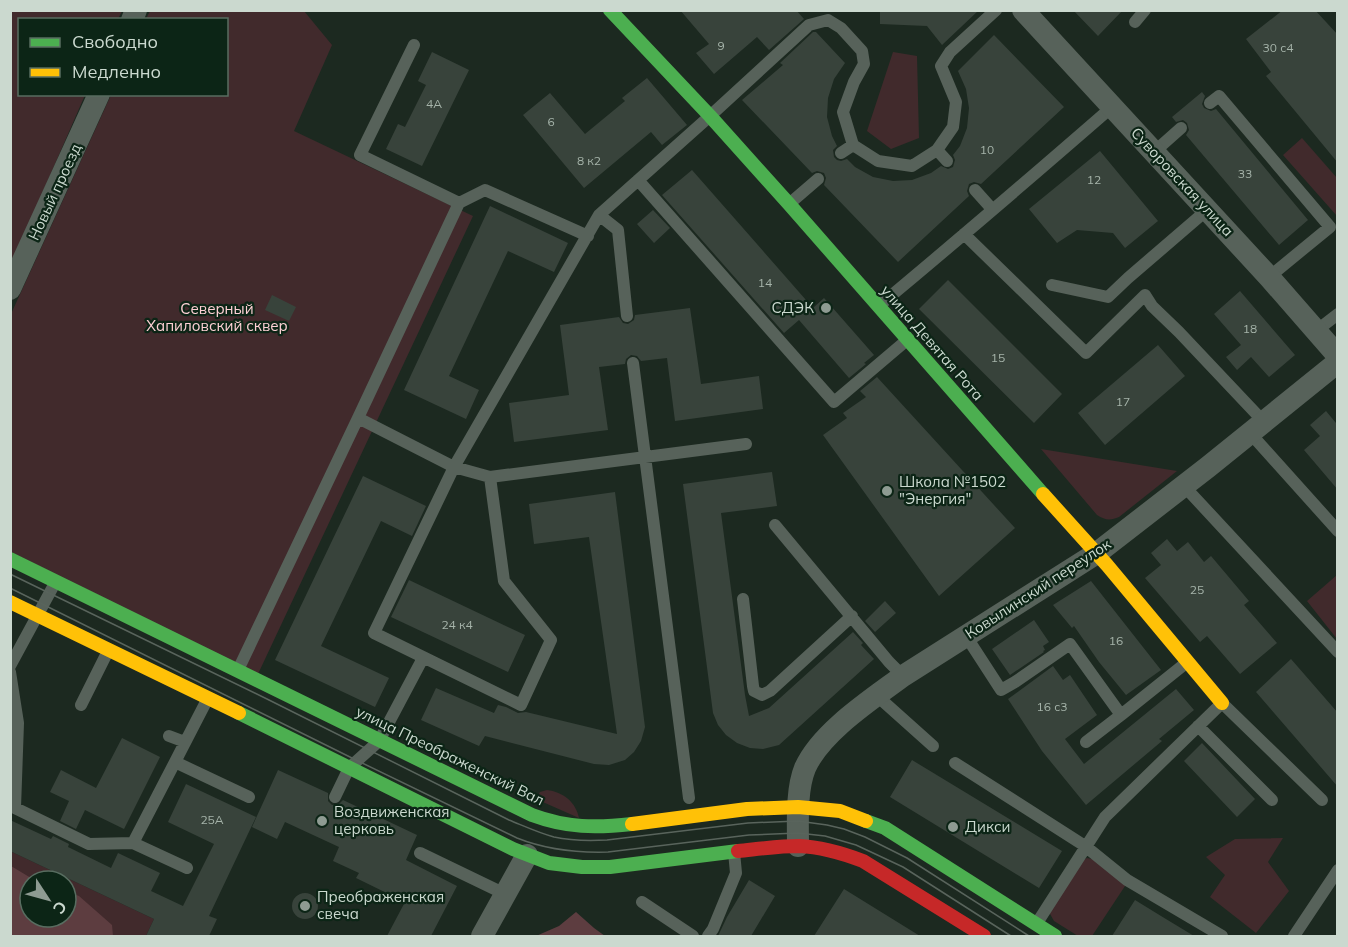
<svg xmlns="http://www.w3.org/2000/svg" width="1348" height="947" font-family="Mulish,sans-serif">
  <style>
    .green { fill: #412a2c; fill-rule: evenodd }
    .forest { fill: #5d3d40 }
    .building { fill: #38433b }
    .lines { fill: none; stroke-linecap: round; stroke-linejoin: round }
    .lane { stroke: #57625a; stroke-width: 12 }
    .street { stroke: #57625a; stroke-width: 22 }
    .fast { stroke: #4caf50; stroke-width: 14 }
    .slow { stroke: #ffc107; stroke-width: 14 }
    .jam { stroke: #c62828; stroke-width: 14 }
    .tram { stroke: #59645c; stroke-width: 1.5 }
    .poi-dot { fill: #8e9b92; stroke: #0c2516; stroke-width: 2 }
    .labels { text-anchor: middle; stroke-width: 4.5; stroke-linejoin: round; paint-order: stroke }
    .number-label { font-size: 12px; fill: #a6b4aa }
    .street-label { font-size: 15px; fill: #cbd9cf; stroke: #0c2516 }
    .poi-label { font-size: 15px; fill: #cbd9cf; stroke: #0c2516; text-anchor: start }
    .park-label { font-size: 15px; fill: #fed0d5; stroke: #0c2516 }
  </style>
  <rect width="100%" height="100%" fill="#1c2920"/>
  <path class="green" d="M11 11H122L118 19 20 20V94L85 95 11 265Z
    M150 11H304L332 45 294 131 473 216 258 674 11 552V314L111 95 226 94V20L146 19Z
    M893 52 917 56 919 138 891 149 867 131Z
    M1302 138 1337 178V216L1283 155Z
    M1041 449 1177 471 1119 517C1110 521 1105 520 1097 515Z
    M1337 575V639L1307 601Z
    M547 790C563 792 576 802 579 818L536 799 540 792Z
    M1283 838 1268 862 1289 891 1256 933 1210 897 1225 875 1206 857 1235 839Z
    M10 851 154 919 146 936H11ZM30 881H66V917H30Z
    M1087 858 1092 859 1127 883 1092 936H1078L1054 921 1049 912 1082 861Z"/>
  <path class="forest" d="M11 866 31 878 39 881H30V917H66V891L79 896 112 925 113 936H11Z
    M576 912 594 928 605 936H536L559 926Z"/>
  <path class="building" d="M680 10H796L804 19 769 50 757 37 714 74 696 53 709 44Z
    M880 10H979L942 45 927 26 880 24Z
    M1073 10H1123L1098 36Z
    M1283 10H1315L1338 35V163L1266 76 1271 72 1246 39Z
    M813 32H816L845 63 834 79 828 98 827 117 832 136 837 146 833 150 834 157 837 160 841 161 847 159 855 167 873 177 893 181 912 180 931 173 941 166 948 169 953 167 955 160 953 155 960 146 967 128 969 108 966 89 958 71 994 35 1064 107 981 184 974 182 969 184 967 191 969 196 898 262 824 185 826 178 824 173 817 171 812 173 742 100 783 65 780 63Z
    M432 52 469 70 422 166 386 149 398 124 405 127 426 85 418 81Z
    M647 78 687 125 662 145 651 132 584 188 523 115 550 93 585 134 625 101 622 98Z
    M1202 92 1205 96 1202 104 1204 108 1211 111 1216 109 1308 220 1279 245 1186 135 1189 130 1187 123 1183 120 1176 122 1172 117Z
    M1100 151 1158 221 1125 248 1113 233 1077 230 1057 243 1029 209Z
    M692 170 813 308 824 298 874 355 864 363 866 364 849 378 799 320 784 333 662 195Z
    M490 206 568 243 554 272 508 251 449 376 479 390 466 419 404 390Z
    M653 210 670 228 654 243 637 224Z
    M948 280 1062 394 1034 423 919 309Z
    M1240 291 1295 355 1269 377 1251 357 1237 370 1226 357 1241 345 1214 314Z
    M272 295 296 307 289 321 265 310Z
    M690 308 701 384 759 376 763 409 675 421 667 358 641 361 637 356 631 355 626 359 625 364 599 367 608 430 514 442 509 403 569 395 560 325 619 317 623 323 628 324 634 320 635 315Z
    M1158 345 1185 376 1105 445 1078 413Z
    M877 377 1015 528 939 596 823 435 847 418 843 413 866 397 860 391Z
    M1326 411 1336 423 1338 421V490L1304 450 1320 436 1310 425Z
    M772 472 777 506 721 513 745 695 749 716 769 708 853 632 863 643 861 645 874 659 779 745 763 749 750 748 737 743 726 735 718 725 713 713 683 484Z
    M363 476 426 506 412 536 381 521 321 646 389 678 375 707 275 660Z
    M615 492 645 727 641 741 634 752 625 760 609 765 594 764 485 736 479 746 421 720 436 688 494 713 498 705 506 707 518 713 526 712 617 734 589 537 534 544 529 504Z
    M1167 539 1177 551 1188 542 1204 562 1211 556 1249 601 1244 605 1277 643 1240 674 1207 636 1200 642 1145 578 1161 565 1151 553Z
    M409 580 525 635 508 672 391 617Z
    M1091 581 1161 670 1126 695 1099 662 1074 626 1072 628 1053 605Z
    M885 601 896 613 875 632 865 621Z
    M1034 620 1049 642 1043 646 1045 650 1043 651 1044 652 1010 675 992 649Z
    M1291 659 1338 713V787L1256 692Z
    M1053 666 1063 680 1070 675 1097 715 1065 739 1084 764 1176 689 1194 710 1159 739 1162 741 1086 805 1042 751 1008 699Z
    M122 738 160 757 124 829 85 810 76 829 60 821 69 801 50 792 61 770 96 788Z
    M1202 743 1255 799 1237 817 1184 761Z
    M912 760 1062 851 1039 888 890 797Z
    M278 770 328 793V801L332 805 339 804 343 800 417 835 406 860 457 886 431 936H387L405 902 356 878 359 873 333 861 339 847 285 822 277 839 252 827Z
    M186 784 256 817 209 916 217 919 209 936H146L154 919 10 851V820L51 839 53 836 69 844 68 847 111 868 118 853 160 873 151 891 183 906 214 844 168 822Z
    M749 880 775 896 751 936H718L727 917Z
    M844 889 920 936H814Z
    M292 906a13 13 0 1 1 26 0a13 13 0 1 1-26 0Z
    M1135 900 1161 916 1194 936H1112Z"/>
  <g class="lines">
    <path class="lane" d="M1135 22 1145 10
      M414 45 360 155 459 203
      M1210 103 1219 96 1330 227 1269 277
      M937 150 947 161
      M1154 152 1181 128
      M841 153 853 145
      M638 180 834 402 907 340
      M975 190 992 209
      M789 204 818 179
      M964 234 1086 353 1145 295 1152 306 1179 332 1264 422
      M1052 285 1108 297 1128 278 1207 210
      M880 305C958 240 1035 174 1112 107
      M627 316 618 230 599 215 710 116 809 25 828 20 841 28 862 51 864 64 854 82 843 112 853 145 878 161 912 166 937 150 953 127 956 102 941 66 950 52 996 10
      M1316 331 1338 314
      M633 363 689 798
      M358 418 454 467 490 477 746 444
      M1250 433 1338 531
      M490 477 504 581 551 640 521 705 374 633 454 467 599 215
      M1184 486 1338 652
      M775 525 889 662 903 676
      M743 599 753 686 754 691 762 695 770 691 852 616
      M966 636 1001 690 1015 682 1070 644 1121 715 1086 742
      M10 666 55 583
      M238 670 358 418 459 203 485 190 588 236
      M10 672 18 723 15 808 89 844 133 843 175 762
      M876 695 933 746
      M208 698 175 762 249 797
      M81 705 108 651
      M1121 715 1186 663
      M1198 726 1272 800
      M169 736 185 742
      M955 763 1085 846 1127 880 1222 936
      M335 797 349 768 379 741 423 658
      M133 843 187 868
      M420 853 505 894
      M642 902 693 936
      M1037 923 1105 817 1222 703 1322 800
      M708 936 713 929 736 873 734 852
      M1294 936 1338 870"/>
    <path class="street" d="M1023 10 1269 277 1338 356
      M132 20 136 10
      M10 289 99 94
      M798 846C798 823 796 790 805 768 821 732 872 699 903 676L1097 553 1208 467 1338 362
      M482 936 527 855"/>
    <path class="fast" d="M610 10 710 116 789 204 1043 494
      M10 559 532 815C567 828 596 828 632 824
      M239 713 513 849 549 863 582 867H610L738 851
      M866 821 885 828 1055 936"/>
    <path class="slow" d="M1043 494 1107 565 1222 703
      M10 602 239 713
      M632 824 747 809 798 807 840 811 866 821"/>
    <path class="jam" d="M738 851C758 849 779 846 799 846 822 847 842 853 863 861L984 936"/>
    <path class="tram" d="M10 574 269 700 509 820C524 826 539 833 554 837 572 841 589 841 607 840L748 823 798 821 827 825 844 829 865 837 907 858 1029 936
      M10 588 356 760 517 838C547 850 576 853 608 852L749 835 798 833 825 836 856 845 903 867 1011 936"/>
  </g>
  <g class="poi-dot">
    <circle cx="826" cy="308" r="6"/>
    <circle cx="887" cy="491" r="6"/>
    <circle cx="322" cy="821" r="6"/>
    <circle cx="953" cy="827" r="6"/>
    <circle cx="305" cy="906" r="6"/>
  </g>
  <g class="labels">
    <g class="number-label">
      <text x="721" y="50">9</text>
      <text x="1278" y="52">30 с4</text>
      <text x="434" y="108">4А</text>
      <text x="551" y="126">6</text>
      <text x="987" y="154">10</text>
      <text x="589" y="165">8 к2</text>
      <text x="1245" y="178">33</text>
      <text x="1094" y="184">12</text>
      <text x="765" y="287">14</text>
      <text x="1250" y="333">18</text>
      <text x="998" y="362">15</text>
      <text x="1123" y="406">17</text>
      <text x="1197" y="594">25</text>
      <text x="457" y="629">24 к4</text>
      <text x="1116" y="645">16</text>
      <text x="1052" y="711">16 с3</text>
      <text x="212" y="824">25А</text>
    </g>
    <g class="street-label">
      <text transform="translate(1182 182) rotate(47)" y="5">Суворовская улица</text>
      <text transform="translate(55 192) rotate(-65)" y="5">Новый проезд</text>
      <text transform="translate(932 343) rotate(49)" y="5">улица Девятая Рота</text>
      <text transform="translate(1038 589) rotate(-33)" y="5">Ковылинский переулок</text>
      <text transform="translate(450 756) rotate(26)" y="5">улица Преображенский Вал</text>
    </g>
    <g class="poi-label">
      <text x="814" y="313" text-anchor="end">СДЭК</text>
      <text x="899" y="487">Школа №1502<tspan x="899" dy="17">"Энергия"</tspan></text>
      <text x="334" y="817">Воздвиженская<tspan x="334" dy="17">церковь</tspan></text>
      <text x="965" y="832">Дикси</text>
      <text x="317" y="902">Преображенская<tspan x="317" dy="17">свеча</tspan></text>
    </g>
    <g class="park-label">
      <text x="217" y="314">Северный<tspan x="217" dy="17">Хапиловский сквер</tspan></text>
    </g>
  </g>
  <rect width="1348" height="947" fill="none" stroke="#cbd9cf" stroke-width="24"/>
  <rect x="18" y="18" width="210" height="78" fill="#0c2516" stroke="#586d60" stroke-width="1.5"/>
  <rect x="30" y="38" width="30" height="9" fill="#4caf50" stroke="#586d60" stroke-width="1.5"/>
  <text x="72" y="48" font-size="18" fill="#cbd9cf">Свободно</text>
  <rect x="30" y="68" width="30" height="9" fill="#ffc107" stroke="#586d60" stroke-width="1.5"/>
  <text x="72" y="78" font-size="18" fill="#cbd9cf">Медленно</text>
  <g transform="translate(48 899) rotate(126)"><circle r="28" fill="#0c2516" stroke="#586d60" stroke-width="1.5"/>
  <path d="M0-4.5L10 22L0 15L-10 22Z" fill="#8e9b92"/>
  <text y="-9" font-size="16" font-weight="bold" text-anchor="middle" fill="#cbd9cf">С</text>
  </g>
</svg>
